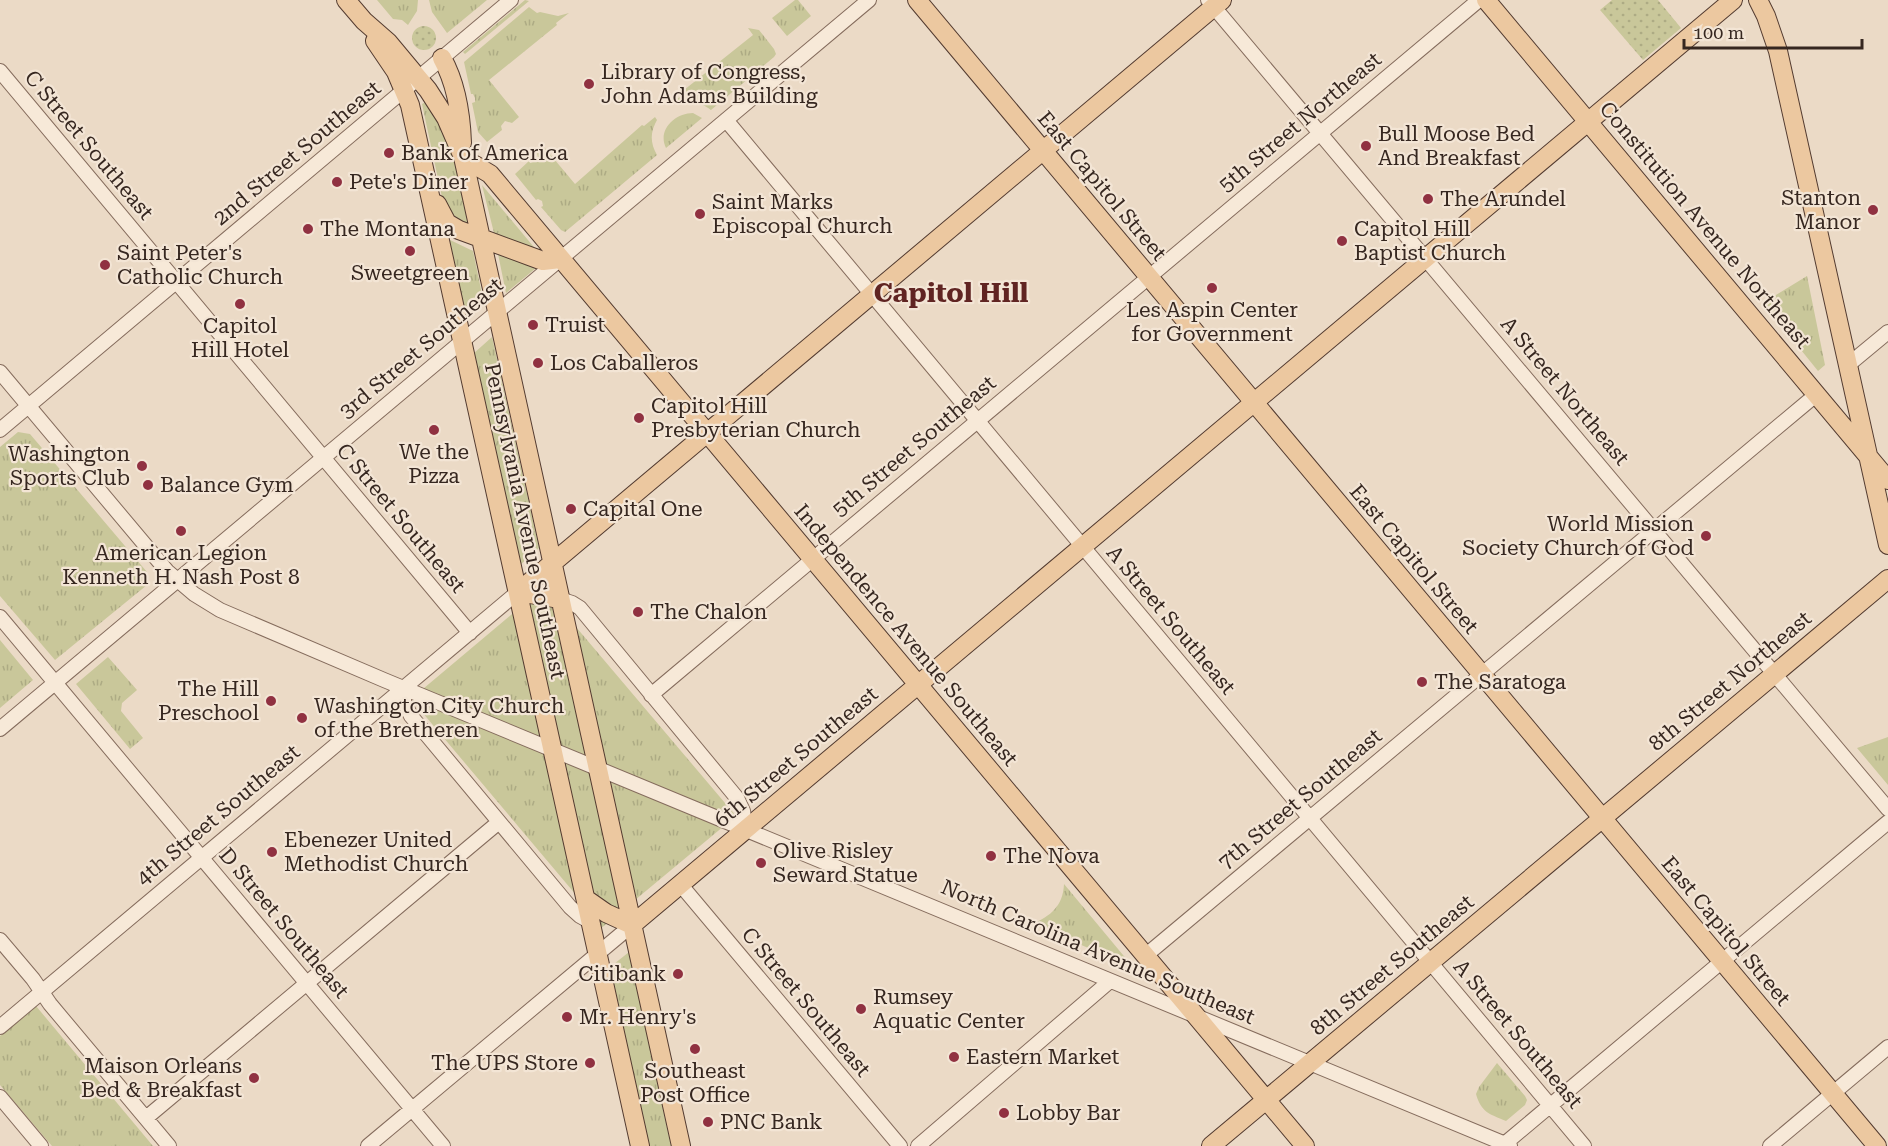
<svg xmlns="http://www.w3.org/2000/svg" width="1888" height="1146" font-family="'Roboto Serif',serif">
  <style>
    .grass { fill: url(#grass-tufts) }
    .garden { fill: url(#garden-dots) }
    .lines { fill: none; stroke-linecap: round; stroke-linejoin: round }
    .minor-casing { stroke: #856c5d; stroke-width: 16 }
    .major-casing { stroke: #533b30; stroke-width: 20 }
    .minor { stroke: #f7e9d8; stroke-width: 14 }
    .major { stroke: #ecc8a0; stroke-width: 18 }
    .poi-dot { fill: #903141; stroke: #f3e5d5; stroke-width: 2 }
    .labels { text-anchor: middle; stroke-width: 4.5; stroke-linejoin: round; paint-order: stroke }
    .poi-label { font-size: 21px; fill: #362720; stroke: #f3e5d5; text-anchor: start }
    .street-label { font-size: 21px; fill: #362720; stroke: #f3e5d5 }
    .district-label { font-size: 27px; font-weight: bold; fill: #602422; stroke: #f3e5d5 }
  </style>
  <defs>
    <pattern id="grass-tufts" width="24" height="20" patternUnits="userSpaceOnUse" patternTransform="scale(1.5)"><rect width="24" height="20" fill="#c9c79a"/><path d="M3 7l-1-3M5 7V3M7 7l1-3M15 17l-1-3M17 17v-4M19 17l1-3" fill="none" stroke="#adab84"/></pattern>
    <pattern id="garden-dots" width="8" height="8" patternUnits="userSpaceOnUse" patternTransform="scale(1.5)"><rect width="8" height="8" fill="#c9c79a"/><path d="M2 2h.1M6 6h.1" fill="none" stroke="#adab84" stroke-width="1.8" stroke-linecap="round"/></pattern>
  </defs>
  <rect width="100%" height="100%" fill="#ebdac6"/>
  <path class="grass" d="M377 0H418L417 11 408 25 402 20 393 19Z
    M429 0H487L447 33 432 12Z
    M525 0 529 1 465 54 463 52Z
    M795 0H798L811 16 787 36 772 18Z
    M529 7 537 13 540 12 558 16 569 13 556 23 557 25 489 80 519 117 512 123 505 121 501 126 502 130 487 142 478 132 472 103 475 102V98L473 94H471L464 62Z
    M748 28 759 30 774 49 776 54 774 57 711 110C699 101 689 99 676 104L674 102 685 92 684 90 753 35Z
    M429 100 454 159 468 222 467 225 453 218 443 202 422 104Z
    M693 113 702 118 666 148C657 130 675 113 693 113Z
    M655 117 657 120C650 132 650 143 657 155L565 232 561 230 541 207 543 206 542 201 538 199 536 200 515 174 529 161 530 163 536 161 538 157 537 153 544 147 575 184 642 125 644 126Z
    M482 185 543 258 495 237Z
    M448 239 473 251 483 299 465 316Z
    M498 254 536 268 506 293Z
    M1807 276 1825 365 1818 371 1763 303Z
    M492 337 539 548 520 565 473 354Z
    M18 432 30 434 147 572V585L55 660 0 596V447Z
    M543 588 736 816 599 930 598 921 411 699Z
    M0 640 33 680 0 708Z
    M108 657 137 690 122 703 121 711 143 738 130 749 76 684Z
    M1888 737V785L1857 748Z
    M1064 884 1133 967 1032 924C1051 916 1063 906 1064 884Z
    M629 952 671 1146H648L609 968Z
    M36 1006 153 1146H52L0 1085V1036Z
    M1497 1063 1525 1096 1527 1100 1525 1105 1506 1121C1489 1114 1481 1112 1476 1094L1479 1087Z"/>
  <path class="garden" d="M1612 0H1658L1681 28 1643 60 1600 10Z
    M412 38a12 12 0 1 1 24 0a12 12 0 1 1-24 0Z"/>
  <g class="lines">
    <g class="minor-casing">
      <path id="minor" d="M1208 0 1888 809
        M0 71 470 633
        M726 120 1584 1146
        M1848 365 1888 332
        M0 372 167 571 194 594 220 610 384 680 1510 1146
        M0 430 511 0
        M560 599 572 603 580 608 737 798 743 811 746 829
        M0 617 443 1146
        M404 688V702L411 716 570 907 580 916 591 922
        M651 695 1479 0
        M0 729 869 0
        M680 884 900 1146
        M0 940 33 979 50 1004 169 1146
        M1145 956 1817 394
        M0 1027 518 592
        M0 1097 41 1146
        M146 1118 499 822
        M368 1146 632 925
        M918 1146 1110 981
        M1502 1146 1888 822
        M1770 1146 1888 1047"/>
    </g>
    <g class="major-casing">
      <path id="major" d="M346 0 364 21 388 42 428 90 446 118 463 157 681 1146
        M917 0 1877 1146
        M1486 0 1888 480
        M1758 0 1766 16 1778 51 1888 545
        M375 41 396 72 410 105 640 1146
        M442 58C456 83 461 114 462 143
        M465 165H475L490 174 1305 1146
        M437 204 447 223 459 230 543 261 560 259
        M518 592 1222 0
        M518 592 560 599
        M586 899 606 913 632 925
        M632 925 1733 0
        M1211 1146 1888 579"/>
    </g>
    <use href="#minor" class="minor"/>
    <use href="#major" class="major"/>
  </g>
  <g class="poi-dot">
    <circle cx="589" cy="84" r="6"/>
    <circle cx="1366" cy="146" r="6"/>
    <circle cx="389" cy="153" r="6"/>
    <circle cx="337" cy="182" r="6"/>
    <circle cx="1428" cy="199" r="6"/>
    <circle cx="1873" cy="210" r="6"/>
    <circle cx="700" cy="214" r="6"/>
    <circle cx="308" cy="229" r="6"/>
    <circle cx="1342" cy="241" r="6"/>
    <circle cx="410" cy="251" r="6"/>
    <circle cx="105" cy="265" r="6"/>
    <circle cx="1212" cy="288" r="6"/>
    <circle cx="240" cy="304" r="6"/>
    <circle cx="533" cy="325" r="6"/>
    <circle cx="538" cy="363" r="6"/>
    <circle cx="639" cy="418" r="6"/>
    <circle cx="434" cy="430" r="6"/>
    <circle cx="142" cy="466" r="6"/>
    <circle cx="148" cy="485" r="6"/>
    <circle cx="571" cy="509" r="6"/>
    <circle cx="181" cy="531" r="6"/>
    <circle cx="1706" cy="536" r="6"/>
    <circle cx="638" cy="612" r="6"/>
    <circle cx="1422" cy="682" r="6"/>
    <circle cx="271" cy="701" r="6"/>
    <circle cx="302" cy="718" r="6"/>
    <circle cx="272" cy="852" r="6"/>
    <circle cx="991" cy="856" r="6"/>
    <circle cx="761" cy="863" r="6"/>
    <circle cx="678" cy="974" r="6"/>
    <circle cx="861" cy="1009" r="6"/>
    <circle cx="567" cy="1017" r="6"/>
    <circle cx="695" cy="1049" r="6"/>
    <circle cx="954" cy="1057" r="6"/>
    <circle cx="590" cy="1063" r="6"/>
    <circle cx="254" cy="1078" r="6"/>
    <circle cx="1004" cy="1113" r="6"/>
    <circle cx="708" cy="1122" r="6"/>
  </g>
  <g class="labels">
    <g class="poi-label">
      <text x="601" y="79">Library of Congress,<tspan x="601" dy="24">John Adams Building</tspan></text>
      <text x="1378" y="141">Bull Moose Bed<tspan x="1378" dy="24">And Breakfast</tspan></text>
      <text x="401" y="160">Bank of America</text>
      <text x="349" y="189">Pete's Diner</text>
      <text x="1861" y="205" text-anchor="end">Stanton<tspan x="1861" dy="24">Manor</tspan></text>
      <text x="1440" y="206">The Arundel</text>
      <text x="712" y="209">Saint Marks<tspan x="712" dy="24">Episcopal Church</tspan></text>
      <text x="320" y="236">The Montana</text>
      <text x="1354" y="236">Capitol Hill<tspan x="1354" dy="24">Baptist Church</tspan></text>
      <text x="117" y="260">Saint Peter's<tspan x="117" dy="24">Catholic Church</tspan></text>
      <text x="410" y="280" text-anchor="middle">Sweetgreen</text>
      <text x="1212" y="317" text-anchor="middle">Les Aspin Center<tspan x="1212" dy="24">for Government</tspan></text>
      <text x="545" y="332">Truist</text>
      <text x="240" y="333" text-anchor="middle">Capitol<tspan x="240" dy="24">Hill Hotel</tspan></text>
      <text x="550" y="370">Los Caballeros</text>
      <text x="651" y="413">Capitol Hill<tspan x="651" dy="24">Presbyterian Church</tspan></text>
      <text x="434" y="459" text-anchor="middle">We the<tspan x="434" dy="24">Pizza</tspan></text>
      <text x="130" y="461" text-anchor="end">Washington<tspan x="130" dy="24">Sports Club</tspan></text>
      <text x="160" y="492">Balance Gym</text>
      <text x="583" y="516">Capital One</text>
      <text x="1694" y="531" text-anchor="end">World Mission<tspan x="1694" dy="24">Society Church of God</tspan></text>
      <text x="181" y="560" text-anchor="middle">American Legion<tspan x="181" dy="24">Kenneth H. Nash Post 8</tspan></text>
      <text x="650" y="619">The Chalon</text>
      <text x="1434" y="689">The Saratoga</text>
      <text x="259" y="696" text-anchor="end">The Hill<tspan x="259" dy="24">Preschool</tspan></text>
      <text x="314" y="713">Washington City Church<tspan x="314" dy="24">of the Bretheren</tspan></text>
      <text x="284" y="847">Ebenezer United<tspan x="284" dy="24">Methodist Church</tspan></text>
      <text x="773" y="858">Olive Risley<tspan x="773" dy="24">Seward Statue</tspan></text>
      <text x="1003" y="863">The Nova</text>
      <text x="666" y="981" text-anchor="end">Citibank</text>
      <text x="873" y="1004">Rumsey<tspan x="873" dy="24">Aquatic Center</tspan></text>
      <text x="579" y="1024">Mr. Henry's</text>
      <text x="966" y="1064">Eastern Market</text>
      <text x="578" y="1070" text-anchor="end">The UPS Store</text>
      <text x="242" y="1073" text-anchor="end">Maison Orleans<tspan x="242" dy="24">Bed &amp; Breakfast</tspan></text>
      <text x="695" y="1078" text-anchor="middle">Southeast<tspan x="695" dy="24">Post Office</tspan></text>
      <text x="1016" y="1120">Lobby Bar</text>
      <text x="720" y="1129">PNC Bank</text>
    </g>
    <g class="street-label">
      <text transform="translate(1300 122) rotate(-40)" y="7">5th Street Northeast</text>
      <text transform="translate(89 145) rotate(50)" y="7">C Street Southeast</text>
      <text transform="translate(297 153) rotate(-40)" y="7">2nd Street Southeast</text>
      <text transform="translate(1102 186) rotate(50)" y="7">East Capitol Street</text>
      <text transform="translate(1705 225) rotate(50)" y="7">Constitution Avenue Northeast</text>
      <text transform="translate(421 348) rotate(-40)" y="7">3rd Street Southeast</text>
      <text transform="translate(1565 391) rotate(50)" y="7">A Street Northeast</text>
      <text transform="translate(914 446) rotate(-40)" y="7">5th Street Southeast</text>
      <text transform="translate(401 518) rotate(50)" y="7">C Street Southeast</text>
      <text transform="translate(525 521) rotate(78)" y="7">Pennsylvania Avenue Southeast</text>
      <text transform="translate(1414 559) rotate(50)" y="7">East Capitol Street</text>
      <text transform="translate(1171 620) rotate(50)" y="7">A Street Southeast</text>
      <text transform="translate(906 635) rotate(50)" y="7">Independence Avenue Southeast</text>
      <text transform="translate(1730 681) rotate(-40)" y="7">8th Street Northeast</text>
      <text transform="translate(796 757) rotate(-40)" y="7">6th Street Southeast</text>
      <text transform="translate(1300 799) rotate(-40)" y="7">7th Street Southeast</text>
      <text transform="translate(218 815) rotate(-40)" y="7">4th Street Southeast</text>
      <text transform="translate(284 923) rotate(50)" y="7">D Street Southeast</text>
      <text transform="translate(1726 931) rotate(50)" y="7">East Capitol Street</text>
      <text transform="translate(1098 952) rotate(23)" y="7">North Carolina Avenue Southeast</text>
      <text transform="translate(1392 965) rotate(-40)" y="7">8th Street Southeast</text>
      <text transform="translate(806 1002) rotate(50)" y="7">C Street Southeast</text>
      <text transform="translate(1518 1034) rotate(50)" y="7">A Street Southeast</text>
    </g>
    <g class="district-label">
      <text x="951" y="302">Capitol Hill</text>
    </g>
  </g>
  <path d="M1684 39v9h178v-9" fill="none" stroke="#362720" stroke-width="3"/>
  <text x="1693" y="39" font-size="18" fill="#362720" stroke="#f3e5d5" stroke-width="4.5" paint-order="stroke">100 m</text>
</svg>
